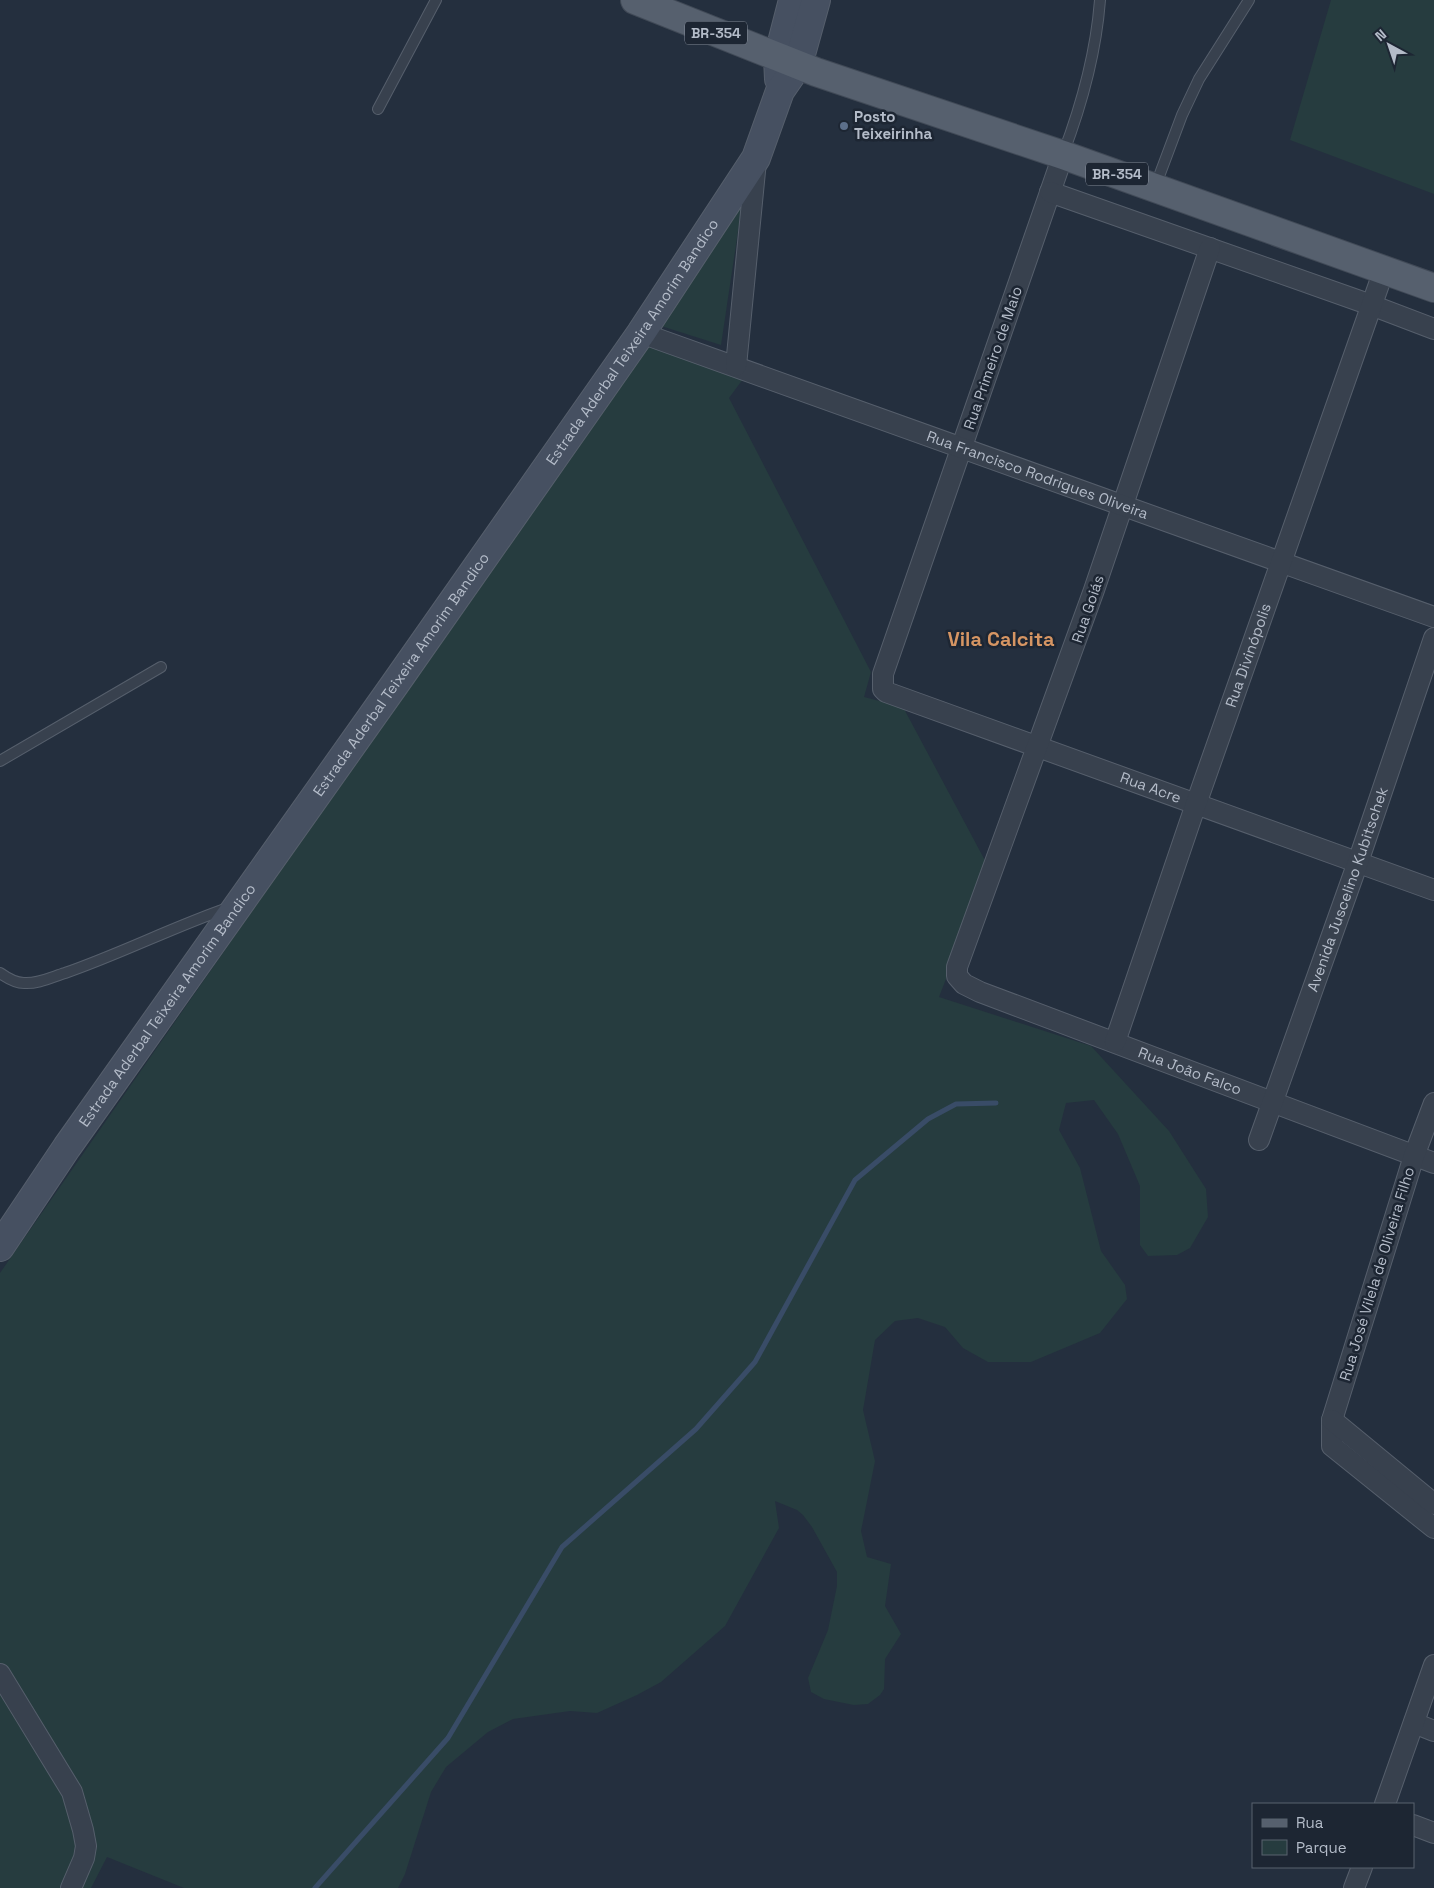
<svg xmlns="http://www.w3.org/2000/svg" width="1434" height="1888" font-family="'Space Grotesk',sans-serif">
  <style>
    .green { fill: #263c3f }
    .lines { fill: none; stroke-linecap: round; stroke-linejoin: round }
    .stream { stroke: #394c67; stroke-width: 5 }
    .lane-casing { stroke: #565f6c; stroke-width: 12 }
    .street-casing { stroke: #565f6c; stroke-width: 22 }
    .secondary-casing { stroke: #565f6c; stroke-width: 30 }
    .primary-casing { stroke: #414a57; stroke-width: 30 }
    .lane { stroke: #38414e; stroke-width: 10 }
    .street { stroke: #38414e; stroke-width: 20 }
    .secondary { stroke: #465061; stroke-width: 28 }
    .primary { stroke: #56606e; stroke-width: 28 }
    .service-dot { fill: #5c6f8a; stroke: #1d2633; stroke-width: 2 }
    .labels { text-anchor: middle; stroke-width: 5; stroke-linejoin: round; paint-order: stroke }
    .shield { fill: #1d2633; stroke: #878f9c; stroke-width: 1 }
    .shield-label { font-size: 14px; font-weight: bold; fill: #b4bcc9 }
    .poi-label { font-size: 15px; font-weight: bold; fill: #b4bcc9; stroke: #1d2633; text-anchor: start }
    .street-label { font-size: 15px; fill: #b4bcc9; stroke: #1d2633 }
    .district-label { font-size: 20px; font-weight: bold; fill: #d59563; stroke: #1d2633 }
  </style>
  <rect width="100%" height="100%" fill="#242f3e"/>
  <path class="green" d="M1331 0H1434V194L1290 140Z
    M744 191 721 345 658 325Z
    M647 344 743 379 729 398 871 672 864 697 903 707 989 868 939 997 1091 1046 1169 1131 1206 1189 1208 1217 1190 1248 1177 1255 1148 1256 1140 1245V1186L1118 1134 1094 1100 1066 1103 1059 1130 1080 1168 1101 1251 1125 1285 1127 1299 1100 1333 1031 1362H988L963 1348 945 1327 918 1318 895 1321 875 1340 863 1410 875 1461 861 1531 867 1557 891 1564 885 1606 901 1634 885 1659 884 1689 880 1695 868 1704 854 1705 824 1699 811 1692 808 1678 828 1630 837 1586V1572L812 1527 803 1515 797 1510 775 1501 779 1528 725 1626 661 1682 637 1695 597 1713 570 1711 513 1719 488 1732 446 1767 431 1792 405 1874 398 1888H184L107 1857 91 1888H0V1273Z"/>
  <g class="lines">
    <path class="stream" d="M315 1888 448 1738 562 1547 696 1429 755 1362 855 1180 928 1119 956 1104 996 1103"/>
    <g class="lane-casing">
      <path id="lane" d="M378 109 436 0
        M1063 154C1082 104 1096 53 1100 0
        M1155 187 1182 115 1199 79 1249 0
        M0 761 161 667
        M0 973C7 978 15 983 24 983 38 984 52 977 65 973 120 954 173 927 228 908"/>
    </g>
    <g class="street-casing">
      <g id="street">
        <path id="s1" d="M1063 155 883 674V689L886 692 1434 890"/>
        <path d="M1050 192 1371 305 1434 329"/>
        <path id="s2" d="M1210 248 1094 590 957 967V976L964 984 980 992 1434 1163"/>
        <path id="s3" d="M641 333 1434 617"/>
        <path d="M736 366 756 161"/>
        <path id="s4" d="M1115 1042 1196 804 1384 270"/>
        <path d="M1434 1103 1414 1156 1332 1420V1446L1434 1528"/>
        <path id="s5" d="M1259 1140 1358 862 1434 638"/>
        <path d="M1332 1420 1434 1504"/>
        <path d="M0 1674 72 1792 83 1830 86 1846 84 1858 71 1888"/>
        <path d="M1414 1723 1434 1731"/>
        <path d="M1385 1804 1434 1665"/>
        <path d="M1413 1825 1434 1833"/>
        <path d="M1354 1888 1362 1867"/>
      </g>
    </g>
    <g class="secondary-casing">
      <g id="secondary">
        <path d="M779 79 778 58 793 0"/>
        <path id="s6" d="M0 1247 67 1147 395 684 641 333 756 158 780 91 798 65 816 0"/>
      </g>
    </g>
    <g class="primary-casing">
      <path id="primary" d="M635 0 816 72 1063 155 1434 288"/>
    </g>
    <use href="#lane" class="lane"/>
    <use href="#street" class="street"/>
    <use href="#secondary" class="secondary"/>
    <use href="#primary" class="primary"/>
  </g>
  <circle class="service-dot" cx="844" cy="126" r="5"/>
  <g class="labels">
    <g class="shield">
      <rect x="685" y="21.5" width="62" height="23" rx="4"/>
      <rect x="1086" y="162.5" width="62" height="23" rx="4"/>
    </g>
    <g class="shield-label">
      <text x="716" y="38">BR-354</text>
      <text x="1117" y="179">BR-354</text>
    </g>
    <g class="poi-label">
      <text x="854" y="122">Posto<tspan x="854" dy="17">Teixeirinha</tspan></text>
    </g>
    <g class="street-label">
      <text dy="5" stroke="none"><textPath href="#s6" startOffset="1104">Estrada Aderbal Teixeira Amorim Bandico</textPath></text>
      <text transform="translate(993 358) rotate(-71)" y="5">Rua Primeiro de Maio</text>
      <text dy="5" stroke="none"><textPath href="#s3" startOffset="421">Rua Francisco Rodrigues Oliveira</textPath></text>
      <text transform="translate(1088 609) rotate(-71)" y="5">Rua Goiás</text>
      <text dy="5" stroke="none"><textPath href="#s4" startOffset="409">Rua Divinópolis</textPath></text>
      <text dy="5" stroke="none"><textPath href="#s6" startOffset="699">Estrada Aderbal Teixeira Amorim Bandico</textPath></text>
      <text dy="5" stroke="none"><textPath href="#s1" startOffset="850">Rua Acre</textPath></text>
      <text dy="5" stroke="none"><textPath href="#s5" startOffset="266">Avenida Juscelino Kubitschek</textPath></text>
      <text dy="5" stroke="none"><textPath href="#s6" startOffset="294">Estrada Aderbal Teixeira Amorim Bandico</textPath></text>
      <text dy="5" stroke="none"><textPath href="#s2" startOffset="1024">Rua João Falco</textPath></text>
      <text transform="translate(1377 1274) rotate(-73)" y="5">Rua José Vilela de Oliveira Filho</text>
    </g>
    <g class="district-label">
      <text x="1001" y="646">Vila Calcita</text>
    </g>
  </g>
  <rect x="1252" y="1803" width="162" height="65" fill="#1d2633" stroke="#59626f"/>
  <rect x="1262" y="1819" width="25" height="8" fill="#56606e" stroke="#59626f"/>
  <text x="1296" y="1828" font-size="15" fill="#b4bcc9">Rua</text>
  <rect x="1262" y="1840" width="25" height="15" fill="#263c3f" stroke="#59626f"/>
  <text x="1296" y="1853" font-size="15" fill="#b4bcc9">Parque</text>
  <g transform="translate(1389 45) rotate(320)" stroke="#1d2633" stroke-width="4" paint-order="stroke">
  <path d="M0-4L9 19L0 12L-9 19Z" fill="#b4bcc9"/>
  <text y="-8" font-size="14" font-weight="bold" text-anchor="middle" fill="#b4bcc9">N</text>
  </g>
</svg>
